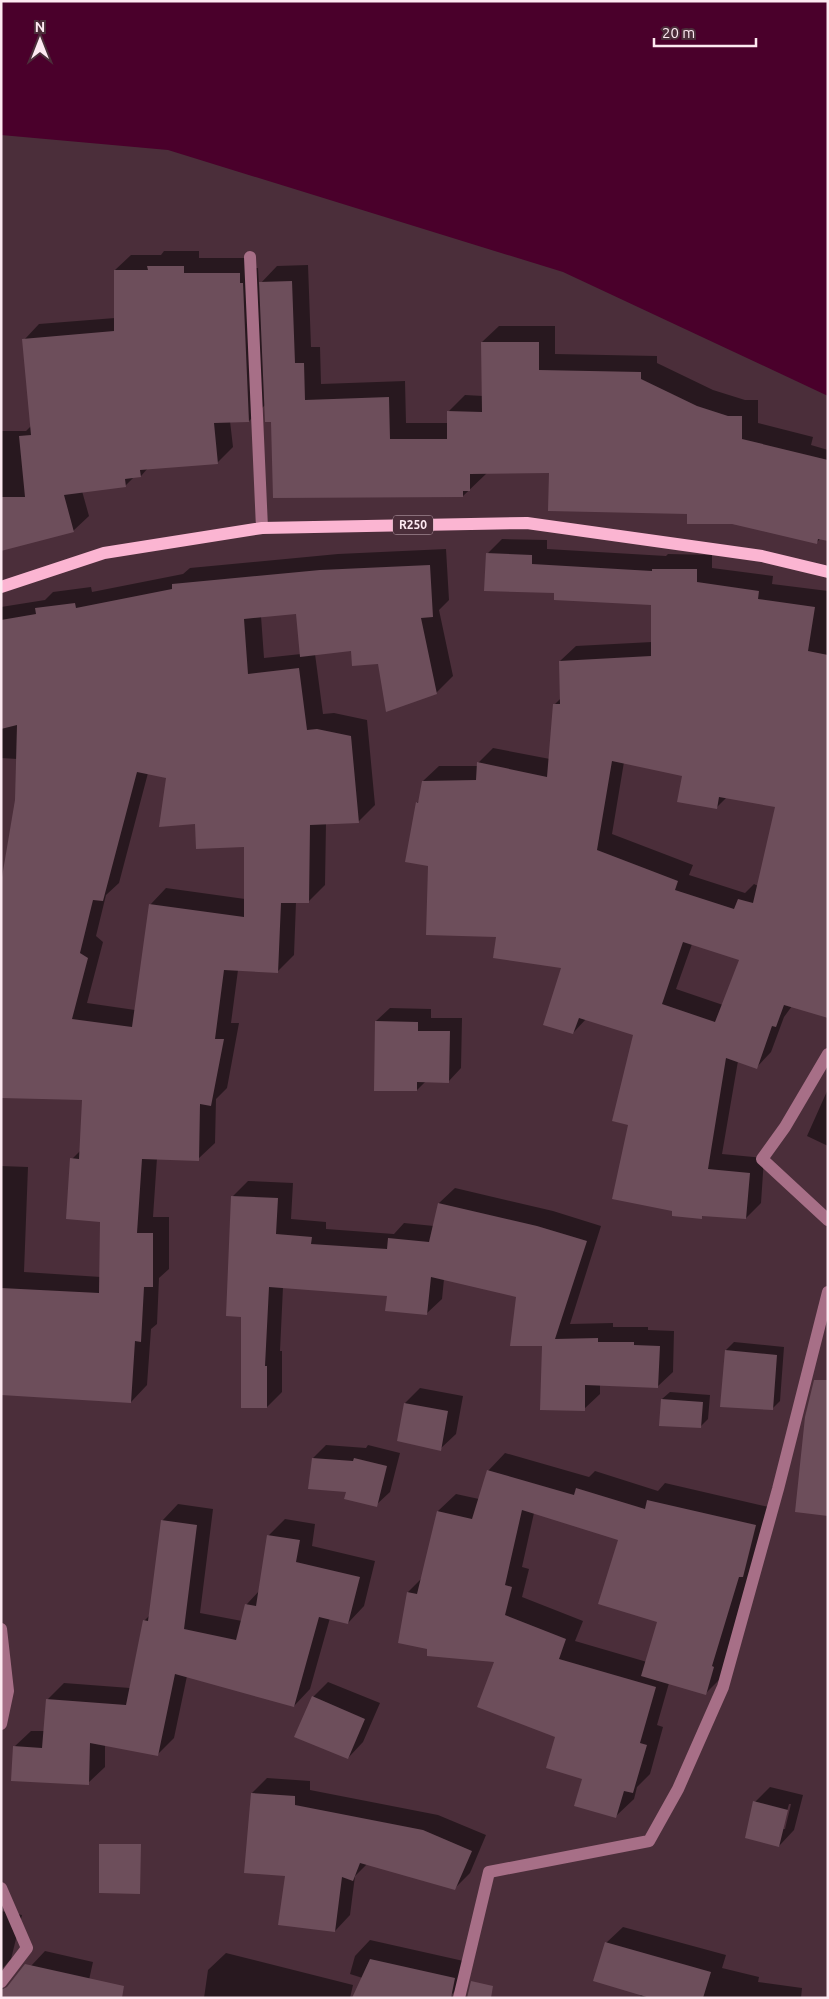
<svg xmlns="http://www.w3.org/2000/svg" width="829" height="1999" font-family="Ubuntu,sans-serif">
  <style>
    .water { fill: #4a002b }
    .shadow { fill: #0007; fill-rule: evenodd }
    .building { fill: #6d4e5b; fill-rule: evenodd }
    .lines { fill: none; stroke-linecap: round; stroke-linejoin: round }
    .minor { stroke: #a76f87; stroke-width: 12 }
    .major { stroke: #fbb5d2; stroke-width: 12 }
    .labels { text-anchor: middle; stroke-width: 4.5; stroke-linejoin: round; paint-order: stroke }
    .shield { fill: #4b2e3a; stroke: #c8b1ba; stroke-width: 1 }
    .shield-label { font-size: 12px; font-weight: bold; fill: #fde9f1 }
  </style>
  <rect width="100%" height="100%" fill="#4b2e3a"/>
  <path class="water" d="M1 1H828V396L563 272 168 150 1 135Z"/>
  <path class="shadow" d="M164 251H199V258H255V268H258L259 285 277 266 308 265 311 347H320L321 384 405 381 406 423H448V412L465 395 483 396 482 342 499 326H555V354L657 356V363L713 390 745 400H758V423L813 437 811 445 828 450V540L821 538 817 542 688 513 550 472 487 473 463 496 273 421 266 404 249 421H230L233 447 217 463 148 468 141 476H135L125 486 82 491 89 516 73 531 1 550V431H26L32 425 24 340 39 324 115 318V270L131 255H161Z
    M502 539 547 540V549L666 556 668 554 712 555V568L773 576 772 584 828 591V1005L792 1006 784 1017 771 1052 756 1068 738 1061 722 1154 764 1158 761 1203 746 1218 704 1215 701 1217 673 1210 635 1034 586 1019 573 1033 563 967 498 936 429 865 417 803 419 801 423 781 439 766H478V763L493 748 550 759 555 704 562 697 560 661 576 646 652 642 653 604 556 592 487 554ZM624 762 683 775 716 808 727 797 776 806 758 886 754 884 745 893 689 875 693 865 612 834ZM692 944 740 959 723 1005 676 989Z
    M446 549 449 600 439 610 453 676 436 693 352 650 315 654 323 714 334 713 367 720 375 805 358 822 326 823 325 885 308 902H296L294 955 277 972 238 970 231 1023H239L227 1088 216 1099 215 1143 198 1159 157 1158 153 1217H169V1269L159 1278 157 1324 151 1329 147 1385 131 1402 1 1394V1166L28 1167 24 1272 101 1277V1221L72 1159 81 1150 84 1098 16 800 17 759 1 758V607L45 600 53 592 91 587 92 592 183 574 190 568 338 554ZM297 613 301 654 264 658 261 616ZM148 773 167 777 197 823 246 846 245 899 166 888 150 905 135 1010 87 1003 103 942 96 936 106 895 119 883Z
    M390 1008 431 1009V1018H462L461 1068 448 1082 426 1081 417 1090 376 1021Z
    M828 1089V1146L807 1136Z
    M248 1181 293 1183 291 1219 326 1222V1229L394 1234 404 1223 434 1226 439 1203 455 1188 553 1211 601 1226 570 1324 613 1323V1327H648V1330L674 1331 673 1372 657 1387 600 1384V1394L584 1409 544 1345 517 1296 444 1279 442 1299 426 1314 389 1295 283 1287 280 1351H282V1392L267 1407 242 1316 233 1196Z
    M734 1342 784 1347 780 1401 772 1409 722 1406 726 1350Z
    M420 1388 463 1396 456 1434 440 1449 405 1403Z
    M670 1392 710 1395 708 1419 700 1427 662 1399Z
    M326 1445 366 1448 368 1445 400 1453 390 1492 376 1505 348 1491 313 1458Z
    M505 1453 589 1477 595 1471 658 1491 665 1483 773 1508 724 1675 706 1693 669 1683 657 1725 663 1727 650 1774 637 1787 634 1799 616 1816 583 1778 556 1736 496 1661 429 1648 408 1592 422 1578 438 1511 456 1494 479 1499 488 1471ZM534 1513 619 1539 658 1621 647 1662 575 1641 583 1621 522 1597 529 1569 522 1567Z
    M178 1504 213 1509 200 1613 242 1621 247 1604 259 1591 268 1536 285 1519 315 1524 312 1546 375 1561 364 1606 348 1623 330 1618 310 1689 294 1706 187 1676 174 1738 157 1755 105 1745V1767L88 1783 14 1747 31 1731H45L48 1699 64 1683 130 1688 144 1621 150 1615 162 1521Z
    M328 1682 380 1703 363 1742 348 1758 313 1697Z
    M267 1778 310 1781V1790L438 1815 486 1835 470 1873 455 1888 367 1864 355 1876 350 1915 335 1931 286 1875 252 1793Z
    M770 1787 803 1795 794 1830 779 1846 755 1802ZM789 1804H791L785 1829H782Z
    M1 1911 22 1915 11 1959 1 1970Z
    M623 1927 726 1955 722 1968 759 1977 758 1982 802 1988 801 1998H640L641 1994 606 1943Z
    M370 1940 468 1962 458 1988 448 1998H425L350 1974 355 1956Z
    M45 1951 93 1962 85 1998 31 1966Z
    M226 1953 353 1985 350 1998H204L208 1970Z"/>
  <path class="building" d="M147 266H184V273H240V283H243L249 422 214 423 218 464 140 470 141 477 125 479 126 487 64 495 74 532 1 551V497H25L19 436 31 435 22 339 114 331V270H148Z
    M292 281 295 363H304L305 400 389 397 390 439H447V411L482 412 481 342H539V370L641 372V379L697 406 728 416H742V439L828 460V541L818 539 817 544 732 524H687V514L548 511 549 473 470 474V491H463V497L273 498 271 422H265L259 282Z
    M486 553 532 555V564L652 571V569H697V582L759 591 758 599 815 607 808 651 828 655V1018L784 1005 776 1027 772 1026 757 1069 726 1058 708 1169 750 1173 746 1219 702 1216V1219L672 1216V1211L612 1199 628 1125 612 1121 633 1035 579 1018 573 1034 543 1025 561 968 493 958 496 937 426 935 428 866 405 862 416 802 418 803 422 781 476 780 477 762 547 777 553 704H560L559 661 651 656V605L554 600V593L484 591ZM612 761 682 776 677 802 717 809 719 797 775 807 753 903 738 899 734 909 675 890 678 881 597 850ZM683 942 739 960 715 1022 662 1004Z
    M430 565 433 617 421 618 437 694 386 712 378 664 352 666 351 651 300 657 296 614 244 619 248 674 299 668 307 730 317 729 351 736 359 823 310 825 309 903H281L278 973 224 970 215 1039H224L211 1106 200 1104 199 1161 142 1159 137 1233H153V1287H144L141 1342 135 1341 131 1403 1 1395V1288L99 1293 100 1222 66 1219 70 1158 79 1159 82 1100 1 1098V883L15 800 17 725 1 729V620L36 614 35 608 75 603 76 608 172 589V584L320 570ZM137 772 166 778 159 827 195 824 196 849 244 847V917L149 904 132 1027 72 1019 88 958 80 953 93 900 103 901Z
    M375 1021 418 1022V1031H450L449 1083 417 1082V1091H374Z
    M231 1196 278 1198 276 1234 312 1237 311 1244 387 1249 388 1238 429 1242 438 1203 537 1226 587 1241 555 1339 598 1338V1342H634V1345L660 1346 658 1388 585 1385V1411L540 1410 542 1346H510L516 1297 431 1277 427 1315 385 1311 387 1296 269 1287 265 1366H267V1408H241V1317L226 1316Z
    M725 1350 777 1355 773 1410 720 1407Z
    M814 1380H828V1516L795 1512 805 1417Z
    M661 1399 703 1402 701 1428 659 1426Z
    M404 1403 448 1411 441 1451 397 1441Z
    M312 1458 353 1461 354 1458 387 1466 377 1507 344 1499 346 1492 308 1489Z
    M487 1470 574 1495 576 1488 645 1509 647 1500 756 1525 743 1577H739L712 1666 714 1667 706 1695 641 1676 657 1622 598 1604 618 1540 522 1510 505 1585 512 1587 505 1615 566 1639 559 1659 656 1687 640 1743 647 1745 633 1793 624 1791 616 1818 574 1806 582 1779 546 1768 555 1737 477 1707 494 1662 427 1656V1649L398 1643 407 1592 417 1594 437 1511 472 1519Z
    M161 1520 197 1525 184 1629 236 1640 245 1604 256 1606 267 1535 300 1540 296 1562 360 1577 348 1624 319 1617 294 1707 175 1674 158 1756 90 1743 89 1785 11 1781 13 1746 42 1748 46 1699 126 1705 143 1620 148 1621Z
    M312 1696 365 1719 348 1759 294 1737Z
    M251 1793 295 1796V1805L423 1830 472 1851 455 1890 360 1863 353 1881 342 1877 335 1932 278 1925 285 1876 244 1873Z
    M753 1801 788 1810 779 1847 745 1838Z
    M99 1844H141L140 1894 99 1893Z
    M605 1942 711 1972 703 1998H650L593 1981Z
    M370 1959 455 1978 451 1998H352Z
    M25 1964 124 1986 122 1998H1V1990L7 1987Z
    M471 1981 493 1986 491 1998H467Z"/>
  <g class="lines">
    <path class="minor" d="M250 257 262 528
      M828 1054 785 1127 762 1159 828 1220
      M1 1629 8 1691 1 1724
      M1 1888 27 1948 1 1982
      M459 1998 489 1872 649 1841 678 1789 723 1687 778 1489 828 1292"/>
    <path class="major" d="M1 587 104 553 262 528 527 523 762 556 828 572"/>
  </g>
  <g class="labels">
    <rect class="shield" x="393" y="515.5" width="40" height="19" rx="4"/>
    <g class="shield-label">
      <text x="413" y="529">R250</text>
    </g>
  </g>
  <rect width="829" height="1999" fill="none" stroke="#fde9f1" stroke-width="5"/>
  <g transform="translate(40 40)" stroke="#4b2e3a" stroke-width="4" paint-order="stroke">
  <path d="M0-4L9 19L0 12L-9 19Z" fill="#fde9f1"/>
  <text y="-8" font-size="14" font-weight="bold" text-anchor="middle" fill="#fde9f1">N</text>
  </g>
  <path d="M654 38v8h102v-8" fill="none" stroke="#fde9f1" stroke-width="2.5"/>
  <text x="662" y="38" font-size="15" fill="#fde9f1" stroke="#4b2e3a" stroke-width="4" paint-order="stroke">20 m</text>
</svg>
